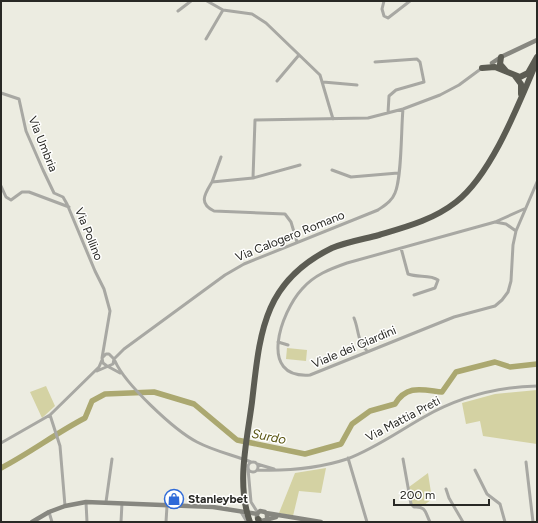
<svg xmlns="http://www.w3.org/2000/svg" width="538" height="523" font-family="Figtree,sans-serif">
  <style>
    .grass { fill: #d4d2a3 }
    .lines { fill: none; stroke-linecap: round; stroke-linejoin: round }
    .river { stroke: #aba870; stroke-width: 5.5 }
    .street { stroke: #a8a8a3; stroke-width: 3 }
    .secondary { stroke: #878780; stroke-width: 4.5 }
    .highway { stroke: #5c5c53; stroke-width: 6 }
    .labels { text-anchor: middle; stroke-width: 3; stroke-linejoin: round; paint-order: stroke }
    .street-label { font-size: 12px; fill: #292925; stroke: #fffffe }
    .poi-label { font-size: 12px; font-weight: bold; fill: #292925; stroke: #fffffe; text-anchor: start }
    .water-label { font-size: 13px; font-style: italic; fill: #5a5613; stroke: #fffffe }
  </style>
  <rect width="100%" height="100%" fill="#ecece1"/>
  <path class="grass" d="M287 348 307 350 306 361 286 359Z
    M46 386 55 406 42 418 30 392Z
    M537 390V444L483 436 480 421 466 424 462 403 495 394Z
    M326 468 321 493 299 491 293 516 279 513 295 473Z
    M428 473 432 499 423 506 414 507 412 505 409 487Z"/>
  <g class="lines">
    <path class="river" d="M1 468C30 453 56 433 85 418L92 401 105 394 154 392 194 404 237 440 305 454 341 444 352 424 370 411 395 404C407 384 423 390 442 392L456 372 495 362 510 367 537 364"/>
    <path class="street" d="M207 1 223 10 252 14 266 23 320 75 333 119
      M384 1 382 9 384 16 388 18 410 1
      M178 11 191 1
      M206 39 223 10
      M375 62 417 59 420 62 424 82 396 90 389 96 388 113
      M277 81 299 55
      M323 82 357 85
      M1 93 19 99 26 131 43 170 54 193 63 197 67 204 95 271 104 289 110 311 102 358
      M332 170 351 177 398 173
      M253 178 255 120 368 118 403 109 440 95 459 85 482 68
      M212 182 221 157
      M1 186 6 197 11 200 22 192H29L69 207
      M524 209 495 222 347 263C330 269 314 275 302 289 281 312 257 379 310 375L454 317 495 306 502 300 508 292 511 281 513 245 516 231 537 182
      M495 222 506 224 516 231
      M297 242 291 222 285 214 214 211C198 203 205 194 212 182L253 178 300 165
      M401 248 408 274C418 278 430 274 438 280L435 288 414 295
      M354 318C359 330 357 341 367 351
      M278 342 288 345
      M114 359 124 349 225 275 244 264 378 210C385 205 392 201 395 193 402 177 401 129 403 109
      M115 361C125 384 174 430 197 442 214 451 233 455 251 462
      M109 367 120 373
      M97 371 113 364 114 359 109 354H106L102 358 103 363 107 366
      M50 415 60 446 65 506
      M1 443 50 415 99 367 102 360
      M348 458 367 522
      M403 459 411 504 414 507C426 506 425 512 430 522
      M248 467a5 5 0 1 1 10 0a5 5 0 1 1-10 0Z
      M526 462 533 522
      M257 464 274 469
      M248 469 251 502 258 513
      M257 470C288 471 317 469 347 459 374 449 399 431 424 417 459 397 497 387 537 386
      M475 470 487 494 500 504 505 522
      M446 489 449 498 463 522
      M86 502 87 522
      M106 502 112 459
      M49 512 52 522
      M241 512 247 522
      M121 522 122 503
      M166 522 167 506"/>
    <path class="secondary" d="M492 63 501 57 537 40
      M266 513 321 522
      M267 519V514L265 512 260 511 257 514V518L262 521 276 517
      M32 522 49 512 65 506 86 502 213 507 257 514"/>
    <path class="highway" d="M501 57 500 64 506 71
      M482 68 495 67 520 77 528 73 537 57
      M515 76 521 84V94
      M258 519 259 522
      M250 522C236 484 247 441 252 402 260 334 262 282 332 248 346 242 364 239 379 235 406 227 433 220 456 202 492 174 519 103 537 61"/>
  </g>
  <defs>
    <g id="shop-ring" transform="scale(1)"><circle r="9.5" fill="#fffffe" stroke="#2e6ad8" stroke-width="1.5"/><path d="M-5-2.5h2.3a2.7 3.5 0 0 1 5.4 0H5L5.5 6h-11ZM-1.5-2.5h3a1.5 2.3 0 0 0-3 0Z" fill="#2e6ad8"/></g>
  </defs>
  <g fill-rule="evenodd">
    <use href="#shop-ring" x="174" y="499"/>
  </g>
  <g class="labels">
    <g class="street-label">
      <text transform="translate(43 144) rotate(68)" y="4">Via Umbria</text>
      <text transform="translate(89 234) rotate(68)" y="4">Via Pollino</text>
      <text transform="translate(290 236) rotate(-22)" y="4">Via Calogero Romano</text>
      <text transform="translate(354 347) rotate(-23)" y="4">Viale dei Giardini</text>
      <text transform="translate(403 419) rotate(-28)" y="4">Via Mattia Preti</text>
    </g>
    <g class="poi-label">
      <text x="188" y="503">Stanleybet</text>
    </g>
    <g class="water-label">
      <text transform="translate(269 436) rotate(11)" y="5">Surdo</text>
    </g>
  </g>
  <rect width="538" height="523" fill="none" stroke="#292925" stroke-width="4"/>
  <path d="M394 499v6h95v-6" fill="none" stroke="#292925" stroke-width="2"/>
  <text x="400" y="499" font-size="12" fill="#292925" stroke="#fffffe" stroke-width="3" paint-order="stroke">200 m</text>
</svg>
